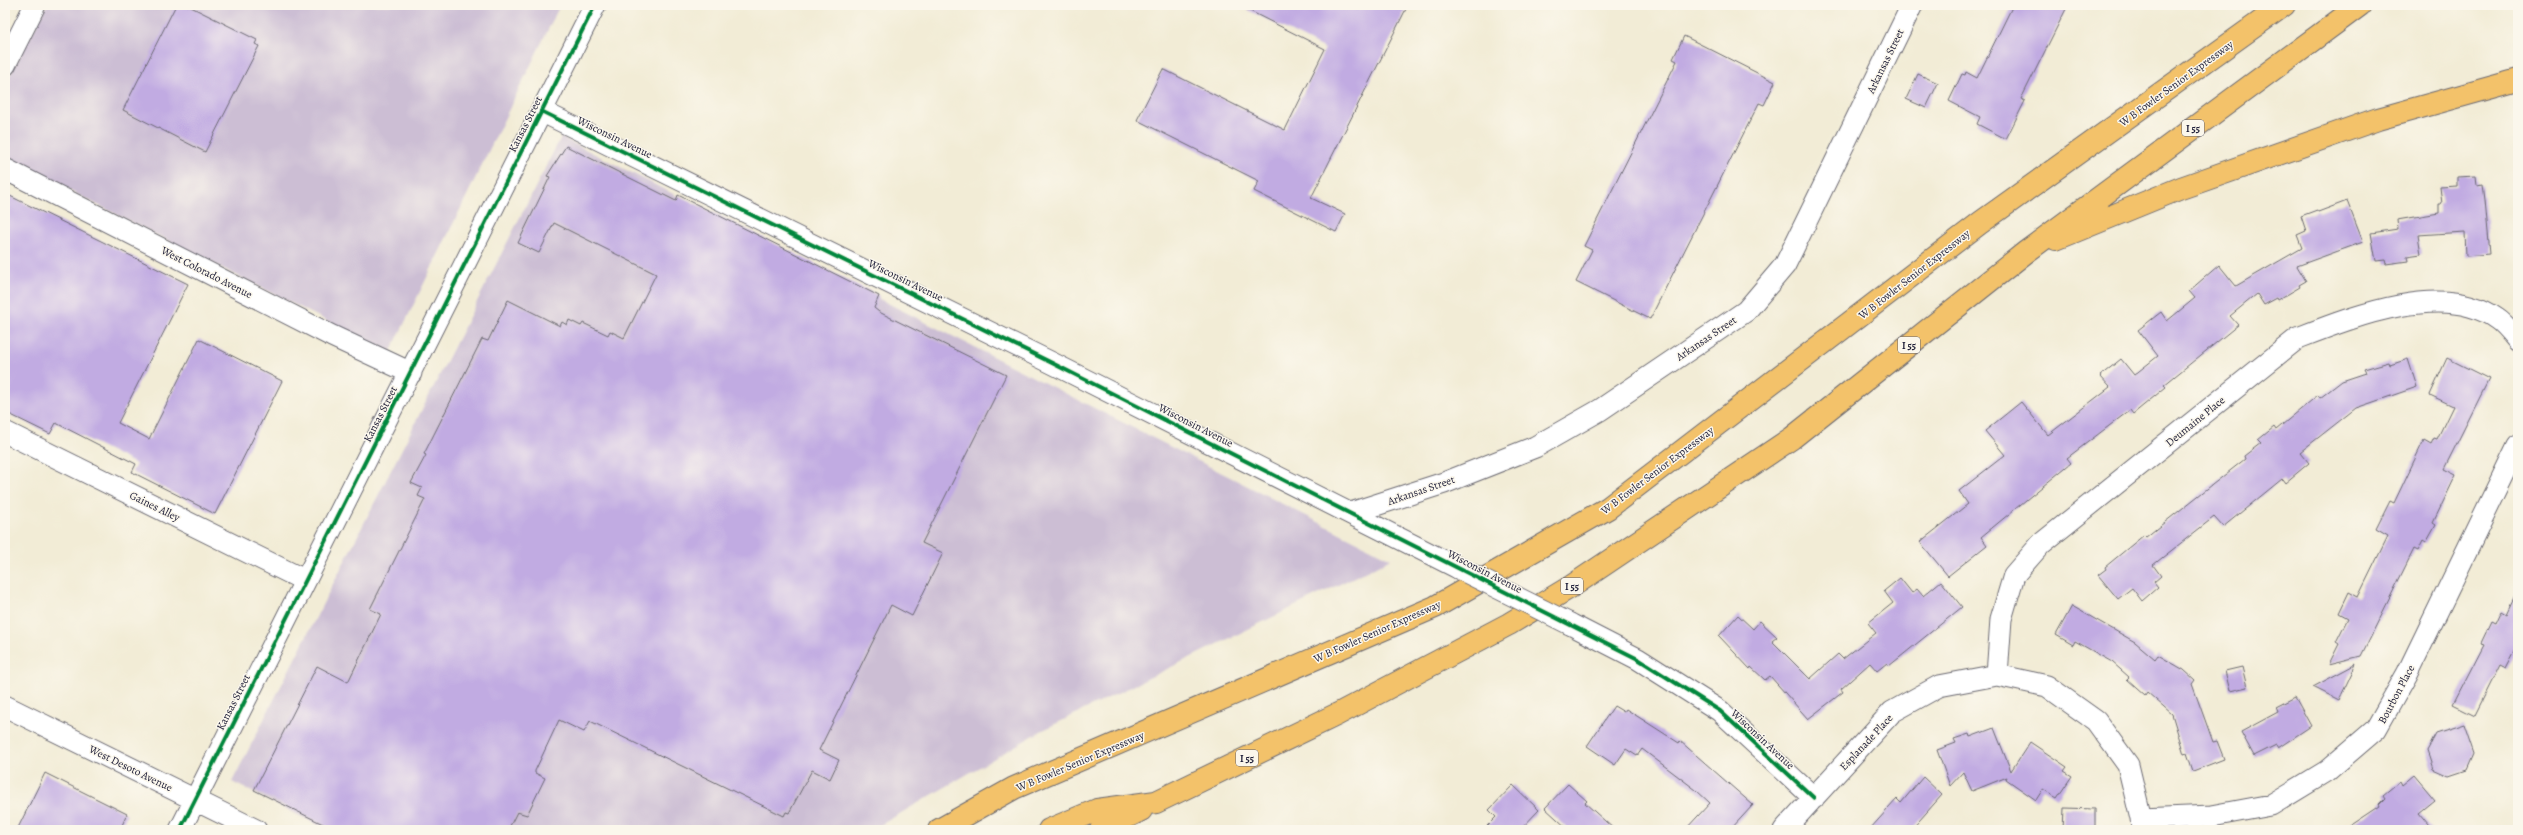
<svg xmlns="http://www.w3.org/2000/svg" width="2523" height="835" font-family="Alegreya,serif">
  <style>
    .industrial { fill: #ccbed4 }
    .building { fill: #c1abe2 }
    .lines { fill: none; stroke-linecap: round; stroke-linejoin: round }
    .minor-casing { stroke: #6b6971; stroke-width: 23 }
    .motorway-casing { stroke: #6b6971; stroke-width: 24 }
    .minor { stroke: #fff; stroke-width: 21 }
    .motorway { stroke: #f3c26a; stroke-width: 22 }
    .minor-bridge-casing { stroke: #6b6971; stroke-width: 23; stroke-linecap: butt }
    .minor-bridge { stroke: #fff; stroke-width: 21 }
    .cycleway-casing { stroke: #fbf7ec; stroke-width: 6 }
    .cycleway { stroke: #00873e; stroke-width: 4 }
    .labels { text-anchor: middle; stroke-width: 3; stroke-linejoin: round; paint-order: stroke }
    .shield { fill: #fbf7ec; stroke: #636270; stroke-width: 1 }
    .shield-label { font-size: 10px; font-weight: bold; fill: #22223b }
    .street-label { font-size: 11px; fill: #22223b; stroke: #fbf7ec }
  </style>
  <rect width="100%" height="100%" fill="#fbf7ec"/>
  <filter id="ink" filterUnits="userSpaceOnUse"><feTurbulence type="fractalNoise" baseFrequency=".025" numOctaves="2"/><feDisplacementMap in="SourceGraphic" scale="8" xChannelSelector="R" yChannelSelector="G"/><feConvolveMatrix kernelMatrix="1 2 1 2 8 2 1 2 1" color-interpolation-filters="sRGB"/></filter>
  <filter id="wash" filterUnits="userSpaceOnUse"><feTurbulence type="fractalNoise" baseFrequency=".012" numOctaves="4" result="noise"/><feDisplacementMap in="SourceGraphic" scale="16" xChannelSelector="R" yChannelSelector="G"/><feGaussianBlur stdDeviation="0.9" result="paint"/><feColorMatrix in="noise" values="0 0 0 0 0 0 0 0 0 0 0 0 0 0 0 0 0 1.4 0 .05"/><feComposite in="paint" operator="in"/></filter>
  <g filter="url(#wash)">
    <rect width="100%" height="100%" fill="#f2ecd6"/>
    <path class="industrial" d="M47 5H560L390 353 5 158V84Z
      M561 137 1391 559 1041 731 872 830H328L232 782Z"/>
    <g id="blocks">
      <path class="building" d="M176 5H187L257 40 255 44 259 46 205 152 123 110Z
        M1238 5H1408L1311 198 1345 214 1336 232 1254 191 1259 181 1137 120 1163 69 1285 130 1325 49Z
        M2013 5H2068L2021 99 2025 101 2006 139 1977 124 1980 117 1949 101 1962 74 1965 75 1966 72 1977 78Z
        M1684 36 1775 82 1764 105 1759 103 1650 319 1576 282 1592 250 1584 246 1677 61 1673 59Z
        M1918 74 1938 83 1926 108 1906 99Z
        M566 146 676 201 678 195 879 296 874 308 879 312 1006 375 922 543 943 553 912 616 891 605 819 750 839 760 830 779 812 770 789 813 786 812 784 816 590 721 584 732 559 720 535 771V773L545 778 527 815 517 812 508 830H335L254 790 317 666 348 682 381 614 370 609 425 499 418 496 422 488 411 483 426 455 424 454 482 339 488 341 508 300 560 326 562 322 567 325 569 320 581 326 583 323 608 335 610 331 624 338 656 274 554 223 539 253 518 243 550 177 547 176Z
        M2476 176 2477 185 2482 184 2484 200 2489 254 2466 256 2465 232 2418 235 2421 254 2407 256 2408 261 2386 264 2385 260 2376 261 2371 233 2398 229 2397 220 2439 213V204H2442L2440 187 2457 186V177Z
        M10 196 188 284 118 423 149 439 199 339 282 381 215 514 132 472 136 464 56 423 50 434 5 412V206Z
        M2347 201 2363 242 2297 266 2306 281 2299 285 2300 287 2278 300 2277 298 2264 305 2257 294 2230 316 2238 325 2164 385 2166 387 2133 414 2130 410 2067 458 2071 463 1981 537 1987 545 1948 576 1920 542 1968 504 1959 491 2005 455 1985 431 2021 402 2048 435 2110 387 2100 376 2121 359 2134 375 2158 356 2138 330 2161 312 2167 321 2195 298 2189 291 2219 265 2236 286 2302 248 2297 235 2306 231 2301 216 2317 210 2318 212Z
        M2447 358 2489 379 2444 469 2456 475 2433 523 2436 525 2426 543 2423 541 2418 551 2414 549 2361 656 2329 664 2339 644 2336 642 2348 618 2339 613 2349 592 2358 597 2388 536 2376 529 2390 501 2394 503 2424 440 2431 444 2434 438 2437 439 2453 406 2430 395Z
        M2408 359 2417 387 2356 408 2300 452 2309 463 2285 483 2282 479 2223 527 2214 517 2153 565 2161 576 2154 582 2158 587 2142 601 2132 588 2118 599 2098 575 2106 569 2105 567 2144 535 2146 537 2245 459 2244 456 2261 443 2258 440 2274 427 2276 430 2318 395 2320 398 2342 381 2366 373 2364 369 2389 362 2390 365Z
        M1900 578 1912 593 1917 589 1923 596 1941 581 1962 607 1889 666 1887 663 1877 671 1870 663 1841 689 1843 692 1808 719 1770 676 1765 680 1751 667 1750 669 1719 636 1738 615 1753 629 1760 621 1777 637 1772 641 1810 679 1838 654 1843 659 1876 633 1868 623 1893 603 1884 591Z
        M2518 589V645L2506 668 2500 665 2475 715 2453 704 2484 644 2481 643 2491 622 2495 624 2501 611 2506 614Z
        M2072 606 2135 642 2155 659 2158 655 2184 670 2195 680 2192 684 2213 742 2217 741 2224 759 2193 771 2187 753 2184 754 2172 714 2147 692 2145 695 2127 679 2129 677 2112 662 2075 641 2073 645 2056 635Z
        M2356 664 2339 700 2313 687Z
        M2242 667 2247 687 2230 691 2225 671Z
        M2295 697 2311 726 2278 748 2276 745 2254 756 2241 732 2278 712 2276 707Z
        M1614 706 1624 712 1626 709 1679 743 1680 741 1753 805 1730 830H1685L1710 803 1696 790 1642 749 1637 756 1626 749 1615 765 1587 746Z
        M2464 725 2474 754 2467 770 2449 776 2433 769 2427 751 2436 734Z
        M1994 728 2011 771 2030 742 2067 767 2064 771 2072 776 2057 798 2043 789 2036 800 2006 779 2007 777 1972 791 1963 772 1950 786 1937 750 1956 743 1954 739 1969 734 1970 737Z
        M45 773 127 814 120 830H17Z
        M2414 775 2435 800 2419 813 2433 830H2344L2380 806 2379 804 2385 798 2383 795 2400 781 2402 785Z
        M1923 777 1942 795 1911 830H1869L1897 799 1901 803Z
        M1568 784 1587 801 1585 803 1615 830H1569L1545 808Z
        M1513 785 1539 810 1520 830H1483L1496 817 1489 810Z
        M2064 808 2095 809V830H2063Z"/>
    </g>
  </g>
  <g filter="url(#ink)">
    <use href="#blocks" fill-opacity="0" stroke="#6b6971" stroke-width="1"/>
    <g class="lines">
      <g class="minor-casing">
        <path id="minor" d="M5 65 35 5
          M541 111 1052 363 1458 568
          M5 169 332 336 411 373
          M5 432 304 580
          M1351 513 1444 483 1535 447 1600 410 1746 311 1785 265 1912 5
          M1570 624 1638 659 1720 711 1814 798
          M1997 675 2001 619 2014 575 2041 544 2298 338C2352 317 2445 280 2497 319 2505 324 2512 334 2518 341
          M5 706 256 830
          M2141 819 2212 816 2271 805 2327 771 2376 729 2407 674 2518 445
          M180 830 595 5
          M1784 830 1892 712 1939 686 1997 675 2047 686 2096 721 2128 765 2141 819 2142 830"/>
      </g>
      <g class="motorway-casing">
        <path id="motorway" d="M2056 239 2181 188 2378 119 2518 80
          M939 830 1014 788 1435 607 1608 508 1980 223 2284 5
          M1049 830 1097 810 1156 802 1338 714 1509 624 1572 586 1792 438 2026 252 2360 5
          M1101 830 1141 810"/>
      </g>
      <use href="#minor" class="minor"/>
      <use href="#motorway" class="motorway"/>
      <g class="minor-bridge-casing">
        <path id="minor-bridge" d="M1458 568 1570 624"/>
      </g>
      <use href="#minor-bridge" class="minor-bridge"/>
      <g class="cycleway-casing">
        <path id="cycleway" d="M541 111 1052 363 1638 659 1720 711 1814 798
          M180 830 595 5"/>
      </g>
      <use href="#cycleway" class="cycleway"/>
    </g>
  </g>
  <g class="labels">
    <g class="shield">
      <rect x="2182" y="120" width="22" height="16" rx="3"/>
      <rect x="1898" y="337" width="22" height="16" rx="3"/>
      <rect x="1561" y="578" width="22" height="16" rx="3"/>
      <rect x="1236" y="750" width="22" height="16" rx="3"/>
    </g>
    <g class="shield-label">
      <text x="2193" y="132">I 55</text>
      <text x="1909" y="349">I 55</text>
      <text x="1572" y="590">I 55</text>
      <text x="1247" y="762">I 55</text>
    </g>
    <g class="street-label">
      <text transform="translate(1885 61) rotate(-64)" y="4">Arkansas Street</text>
      <text transform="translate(2176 83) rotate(-36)" y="4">W B Fowler Senior Expressway</text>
      <text transform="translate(525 124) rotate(-63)" y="4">Kansas Street</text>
      <text transform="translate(615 137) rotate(26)" y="4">Wisconsin Avenue</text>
      <text transform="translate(207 272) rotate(27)" y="4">West Colorado Avenue</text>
      <text transform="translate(1914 274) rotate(-38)" y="4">W B Fowler Senior Expressway</text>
      <text transform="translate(906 280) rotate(26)" y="4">Wisconsin Avenue</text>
      <text transform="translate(1706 338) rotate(-34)" y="4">Arkansas Street</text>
      <text transform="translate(380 414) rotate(-63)" y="4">Kansas Street</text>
      <text transform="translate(2195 421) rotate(-39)" y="4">Deumaine Place</text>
      <text transform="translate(1196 425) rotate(27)" y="4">Wisconsin Avenue</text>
      <text transform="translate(1657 470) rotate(-37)" y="4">W B Fowler Senior Expressway</text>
      <text transform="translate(1421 490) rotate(-19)" y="4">Arkansas Street</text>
      <text transform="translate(155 506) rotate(26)" y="4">Gaines Alley</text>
      <text transform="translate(1485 571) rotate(27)" y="4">Wisconsin Avenue</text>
      <text transform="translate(1377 631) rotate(-24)" y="4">W B Fowler Senior Expressway</text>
      <text transform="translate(2396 694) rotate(-62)" y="4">Bourbon Place</text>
      <text transform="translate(233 702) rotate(-63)" y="4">Kansas Street</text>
      <text transform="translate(1763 739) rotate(43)" y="4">Wisconsin Avenue</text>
      <text transform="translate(1866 742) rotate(-47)" y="4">Esplanade Place</text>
      <text transform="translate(1080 761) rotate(-23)" y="4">W B Fowler Senior Expressway</text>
      <text transform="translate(131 768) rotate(26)" y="4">West Desoto Avenue</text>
    </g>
  </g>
  <rect width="2523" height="835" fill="none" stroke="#fbf7ec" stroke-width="20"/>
</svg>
